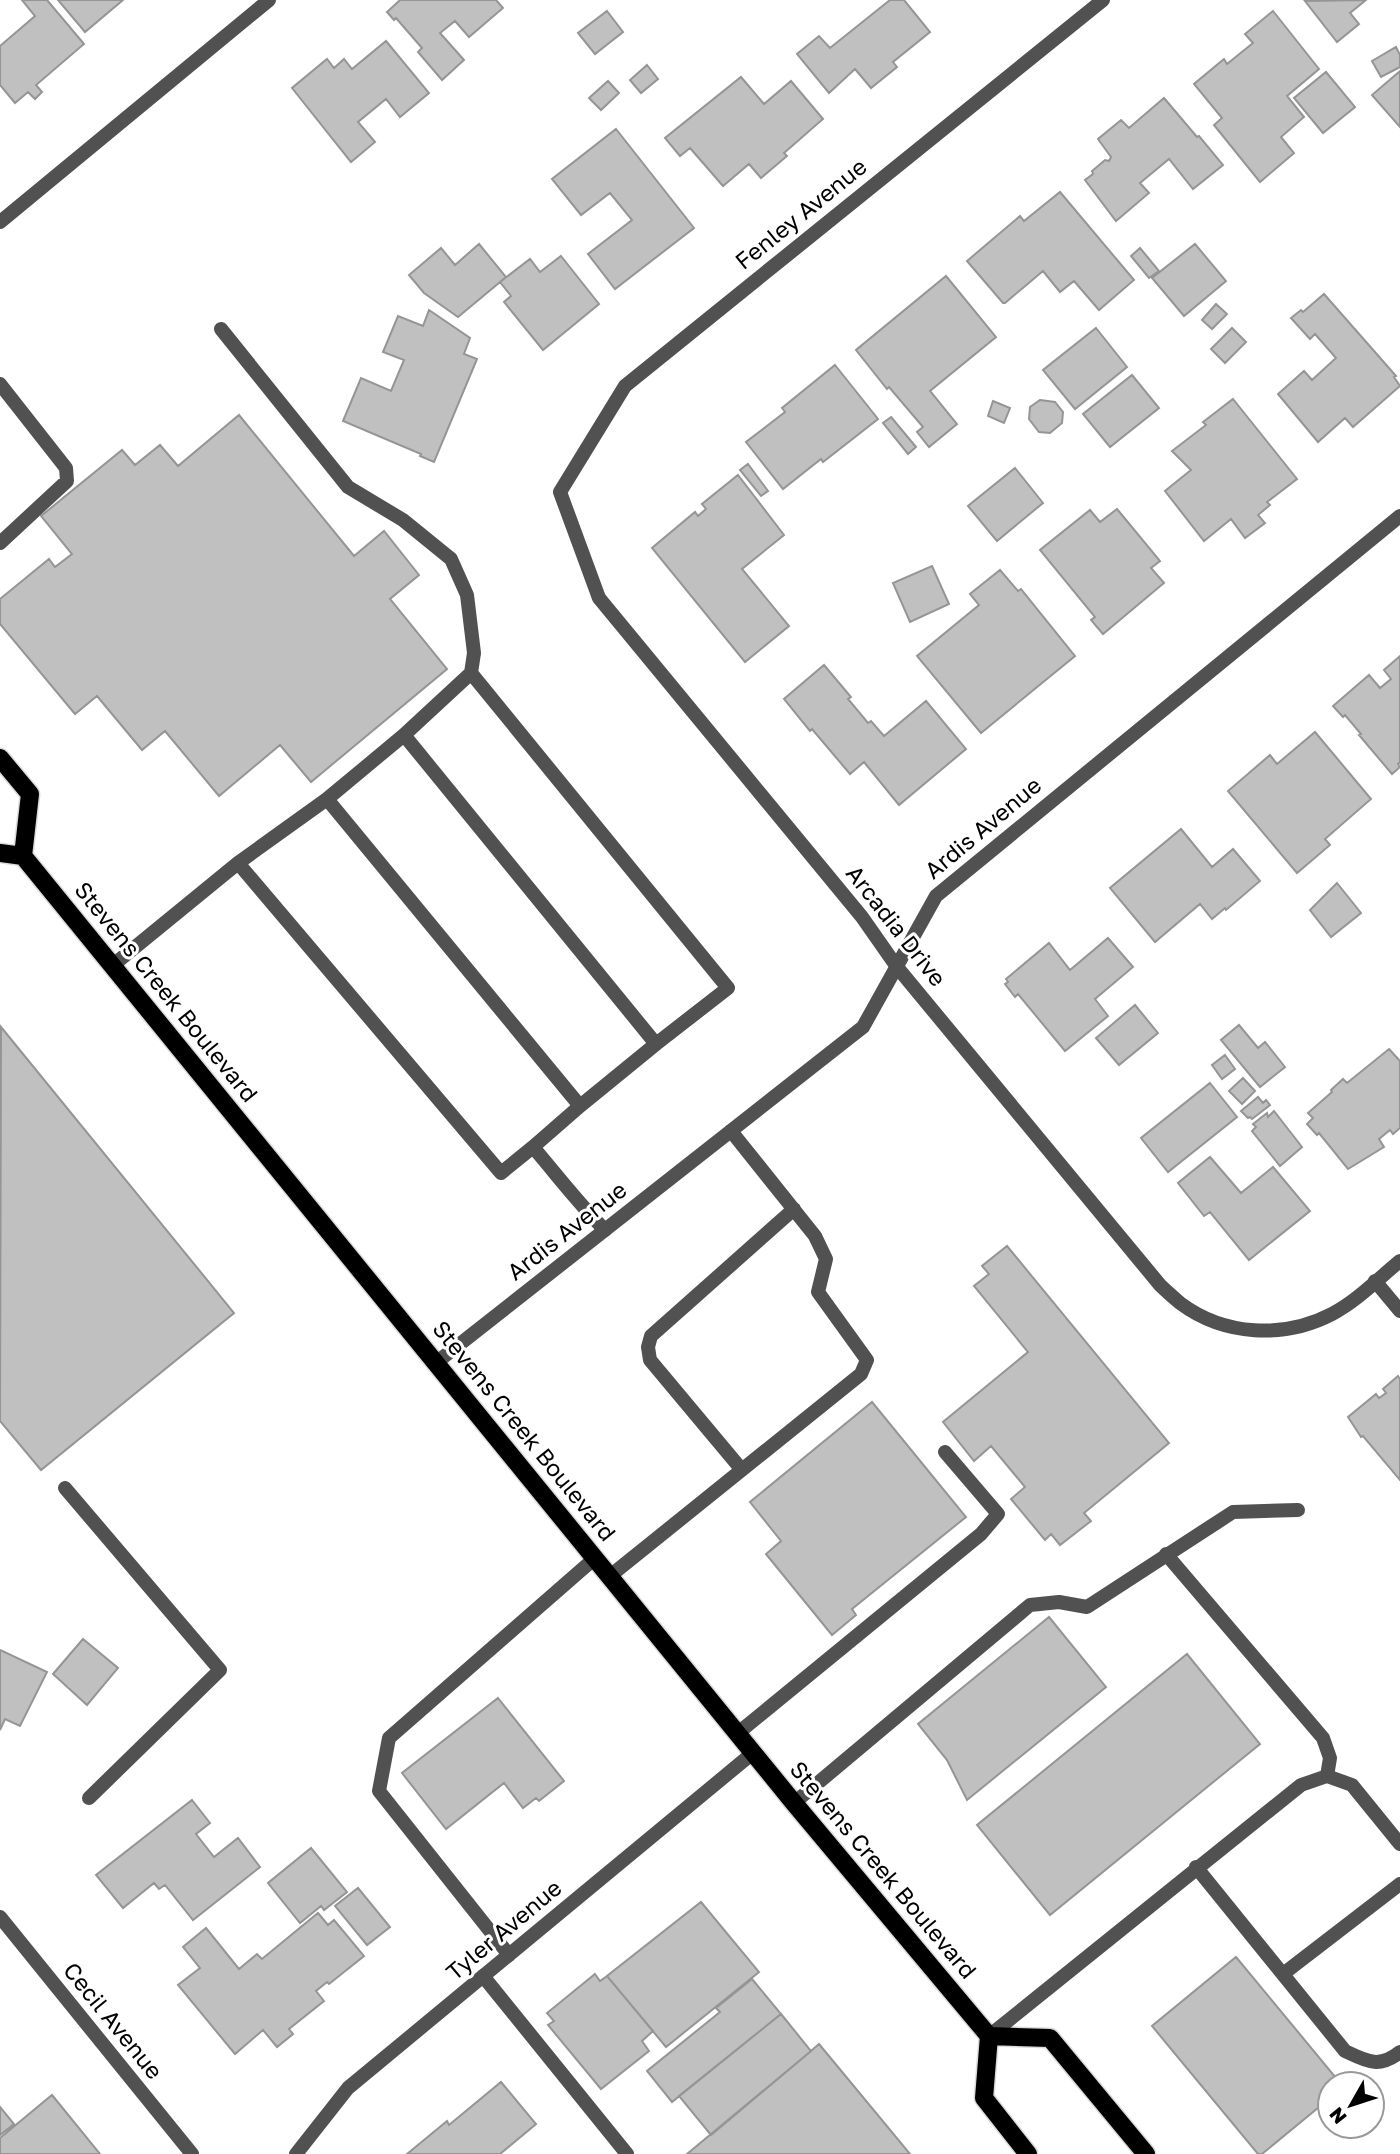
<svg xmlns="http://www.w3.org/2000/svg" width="1400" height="2154" font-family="'Golos Text',sans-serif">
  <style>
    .building { fill: #c0c0c0; stroke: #959595; stroke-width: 2 }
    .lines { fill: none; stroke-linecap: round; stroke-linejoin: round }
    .primary-casing { stroke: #dbdbdb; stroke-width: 21 }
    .service { stroke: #515151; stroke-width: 14 }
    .minor { stroke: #515151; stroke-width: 14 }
    .primary { stroke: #000; stroke-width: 18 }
    .labels { text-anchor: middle; stroke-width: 6; stroke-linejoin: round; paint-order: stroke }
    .street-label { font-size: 23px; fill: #000; stroke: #fff }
  </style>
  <rect width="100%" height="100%" fill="#fff"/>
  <path class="building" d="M22 0H47L84 44 36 85 42 92 35 99 28 92 15 103 0 85V46L35 16Z
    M58 0H123L85 32Z
    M400 0H496L503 8 469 37 455 21 440 33 464 60 442 80 418 52 422 48 396 18 394 20 387 12Z
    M890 0H904L930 32 893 62 897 67 871 88 855 69 829 93 797 54 819 36 830 48Z
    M1366 0 1350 13 1359 24 1337 42 1305 1Z
    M607 11 623 32 595 54 578 33Z
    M1273 11 1319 69 1287 96 1304 117 1281 137 1294 153 1260 182 1214 125 1222 118 1194 84 1224 59 1227 64 1253 43 1245 34Z
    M386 41 429 93 400 117 386 99 358 122 375 142 351 162 292 88 327 59 334 68 344 59 352 69Z
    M1396 47 1400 55V67L1381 77 1372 61Z
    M647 65 658 79 641 93 630 80Z
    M1400 71V127L1372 95Z
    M1326 72 1355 107 1323 133 1294 98Z
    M741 77 764 104 791 81 823 119 784 153 787 156 761 178 749 164 723 186 690 148 680 156 665 138Z
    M608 81 619 93 601 110 589 98Z
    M1164 98 1197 137 1199 136 1223 165 1193 189 1169 159 1140 183 1149 193 1116 221 1085 180 1093 174 1092 171 1105 160 1109 161 1111 157 1098 139 1121 120 1129 128Z
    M616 129 694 228 615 289 588 254 632 220 610 193 581 215 552 179Z
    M1060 192 1134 280 1099 310 1074 281 1060 292 1043 271 1005 303H1003L967 261 1020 216 1024 221Z
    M479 244 506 277 458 317 424 293 409 275 441 248 455 265Z
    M1195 244 1226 281 1184 316 1152 278Z
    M1140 248 1159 271 1149 278 1131 256Z
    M561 256 599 304 543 350 504 302 511 296 500 282 530 259 540 272Z
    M946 276 996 337 930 391 957 424 929 447 917 432 923 427 889 387 887 389 856 350Z
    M1324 294 1396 376 1394 377 1400 386 1353 427 1345 418 1318 442 1278 394 1304 371 1312 380 1336 358 1315 334 1310 339 1291 318 1301 310 1303 312Z
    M1216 304 1227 314 1212 329 1202 320Z
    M429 310 470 338 464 354 477 359 434 462 420 456 421 454 343 421 361 378 391 391 404 360 383 352 398 316 423 326Z
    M1096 328 1127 367 1075 409 1043 370Z
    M1232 328 1246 342 1225 363 1211 349Z
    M835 365 878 419 823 462 821 459 783 489 746 442 785 412 782 408Z
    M1132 375 1159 408 1110 447 1083 414Z
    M1233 399 1297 479 1267 502 1270 505 1258 515 1265 523 1245 538 1231 519 1204 541 1165 491 1191 470 1172 451 1206 425 1203 422Z
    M1040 400 1055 402 1063 412 1062 423 1050 433 1039 432 1029 419 1030 407Z
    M993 401 1010 408 1004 423 988 416Z
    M239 415 354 556 384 531 419 575 390 599 447 669 311 782 280 745 219 796 165 731 142 750 97 696 75 714 0 624V599L49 559 55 567 72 554 41 516 122 450 135 465 160 445 178 466Z
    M891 417 916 447 908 454 883 423Z
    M748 464 768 491 761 496 740 470Z
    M1015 468 1043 503 997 541 968 506Z
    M738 475 784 535 742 569 789 626 745 662 652 548 695 512 698 516 706 509 702 504Z
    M1117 509 1160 561 1151 568 1164 583 1103 634 1091 620 1095 617 1040 550 1090 510 1100 522Z
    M932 566 949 604 910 622 893 583Z
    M1000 570 1018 591 1021 589 1075 656 981 733 917 656 979 605 970 594Z
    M1400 656V762L1398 764 1400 767 1392 774 1359 735 1361 734 1345 715 1343 717 1333 706 1369 675 1380 688 1391 679 1384 670Z
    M824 665 851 697 848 699 868 723 871 721 884 736 926 701 966 749 899 805 864 762 850 774 812 729 810 731 784 699Z
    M1315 732 1371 799 1325 839 1330 845 1297 873 1228 791 1270 755 1277 764Z
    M1181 829 1212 867 1233 849 1260 881 1226 910 1225 908 1212 919 1200 904 1155 942 1110 888Z
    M1337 883 1361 913 1331 937 1310 910Z
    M1108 938 1133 967 1095 999 1108 1016 1065 1051 1018 994 1015 997 1005 984 1008 982 1006 979 1049 943 1070 970Z
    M1135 1005 1158 1033 1119 1065 1096 1038Z
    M1239 1025 1258 1048 1265 1042 1285 1067 1260 1087 1221 1040Z
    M1 1027 234 1313 41 1470 0 1421Z
    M1389 1049 1400 1061V1128L1393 1134 1390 1130 1379 1139 1384 1147 1348 1169 1319 1133 1317 1135 1307 1124 1313 1118 1308 1113 1332 1092 1331 1090 1343 1079 1347 1083Z
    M1225 1055 1235 1069 1222 1079 1212 1065Z
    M1243 1078 1255 1091 1242 1104 1229 1091Z
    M1210 1083 1237 1117 1168 1172 1141 1138Z
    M1258 1097 1263 1103 1266 1100 1270 1105 1252 1119 1250 1117 1248 1118 1241 1111Z
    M1274 1111 1302 1147 1280 1166 1252 1131 1256 1127 1253 1124 1267 1113 1268 1117Z
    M1210 1157 1241 1193 1273 1167 1310 1211 1249 1260 1210 1212 1204 1216 1178 1183Z
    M1007 1246 1169 1443 1084 1513 1091 1521 1060 1545 1051 1534 1045 1540 1011 1499 1025 1487 991 1446 974 1461 943 1422 1028 1352 974 1286 989 1274 982 1266Z
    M1398 1376 1400 1379V1480L1363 1436 1361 1437 1348 1417 1376 1394 1379 1398 1386 1393 1383 1389Z
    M872 1402 966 1517 852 1609 856 1615 832 1635 766 1554 781 1541 750 1502Z
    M1049 1617 1106 1687 967 1800 947 1760 918 1724Z
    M83 1639 118 1668 87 1705 53 1674Z
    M0 1650 47 1672 20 1726 5 1719 0 1730Z
    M1187 1654 1260 1744 1050 1915 977 1825Z
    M498 1698 564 1781 539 1801 536 1798 523 1808 504 1783 446 1829 402 1773Z
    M192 1800 210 1823 196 1834 214 1857 238 1838 260 1867 193 1920 165 1885 159 1889 154 1883 123 1908 96 1875Z
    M311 1848 347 1892 324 1910 321 1906 300 1923 268 1883Z
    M358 1888 390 1927 367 1945 335 1906Z
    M701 1902 759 1972 666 2047 607 1976Z
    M318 1913 328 1925 334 1920 364 1956 329 1984 327 1982 316 1991 324 2001 289 2029 293 2034 277 2047 263 2030 235 2054 178 1985 200 1968 183 1947 206 1928 239 1969 257 1954 262 1959Z
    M1236 1957 1341 2084H1330V2098L1262 2154H1258L1152 2026Z
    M595 1974 600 1981 607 1976 653 2031 642 2041 649 2051 601 2089 548 2025 554 2021 547 2013Z
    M752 1979 781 2014 672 2102 647 2071 720 2012 716 2008Z
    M781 2014 811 2051 711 2135 679 2096Z
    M819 2044 910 2154H687L811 2051Z
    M501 2082 536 2124 500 2154H407L447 2121 449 2125Z
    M52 2095 100 2154H0V2138Z
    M0 2107 14 2124 0 2135Z"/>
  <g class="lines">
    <g class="primary-casing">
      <path id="primary" d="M0 758 30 794 23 856
        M0 853 23 856 794 1803 989 2036 984 2098 1028 2154
        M989 2036 1050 2038 1146 2154"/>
    </g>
    <path class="service" d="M0 384 66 468 67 481 0 543
      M471 673 728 988 656 1044
      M404 735 656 1044 580 1106
      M327 799 580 1106 533 1147
      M238 863 501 1173 533 1147C557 1175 579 1204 605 1230
      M112 966 238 863 327 799 404 735 471 673 474 653 467 595 451 559 403 520 348 487 221 329
      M1375 1281 1400 1311
      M742 1470 650 1360 648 1347 651 1336 794 1209
      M65 1488 220 1670 89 1798
      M1166 1554 1323 1738 1330 1758 1327 1776
      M610 1576 861 1374 867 1360 818 1292 826 1259 815 1236 731 1131
      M738 1733 981 1534 998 1514 945 1452
      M794 1803 1030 1605 1059 1602 1087 1607 1233 1512 1298 1510
      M1196 1867 1345 2051C1366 2061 1379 2069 1400 2052
      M509 1955 379 1791 389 1738 595 1558
      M1283 1974 1400 1884
      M483 1976 627 2154
      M989 2036 1301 1785 1327 1776 1352 1785 1400 1844"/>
    <path class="minor" d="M1103 0 625 386 560 492 599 598 862 917 897 967 1160 1285C1166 1291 1173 1297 1180 1303 1224 1336 1284 1339 1332 1314 1357 1301 1378 1279 1400 1261
      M0 222 269 0
      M437 1362 863 1027 936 896 1400 516
      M0 1917 192 2154
      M296 2154 348 2088 754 1752"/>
    <use href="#primary" class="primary"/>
  </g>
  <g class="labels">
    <g class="street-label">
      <text transform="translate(801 214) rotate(-39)" y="8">Fenley Avenue</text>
      <text transform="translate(983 828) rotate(-40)" y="8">Ardis Avenue</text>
      <text transform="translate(896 926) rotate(52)" y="8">Arcadia Drive</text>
      <text transform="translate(166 992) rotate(51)" y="8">Stevens Creek Boulevard</text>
      <text transform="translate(567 1231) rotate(-38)" y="8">Ardis Avenue</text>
      <text transform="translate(524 1431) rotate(51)" y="8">Stevens Creek Boulevard</text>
      <text transform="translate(883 1870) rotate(50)" y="8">Stevens Creek Boulevard</text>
      <text transform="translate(504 1930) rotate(-40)" y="8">Tyler Avenue</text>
      <text transform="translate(113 2021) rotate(51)" y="8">Cecil Avenue</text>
    </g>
  </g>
  <g transform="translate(1351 2105) rotate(231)"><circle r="33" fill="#ffffff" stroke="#999999" stroke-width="2"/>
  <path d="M0-5L12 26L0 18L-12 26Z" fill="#000000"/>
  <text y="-10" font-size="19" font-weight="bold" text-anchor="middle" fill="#000000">N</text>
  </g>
</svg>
